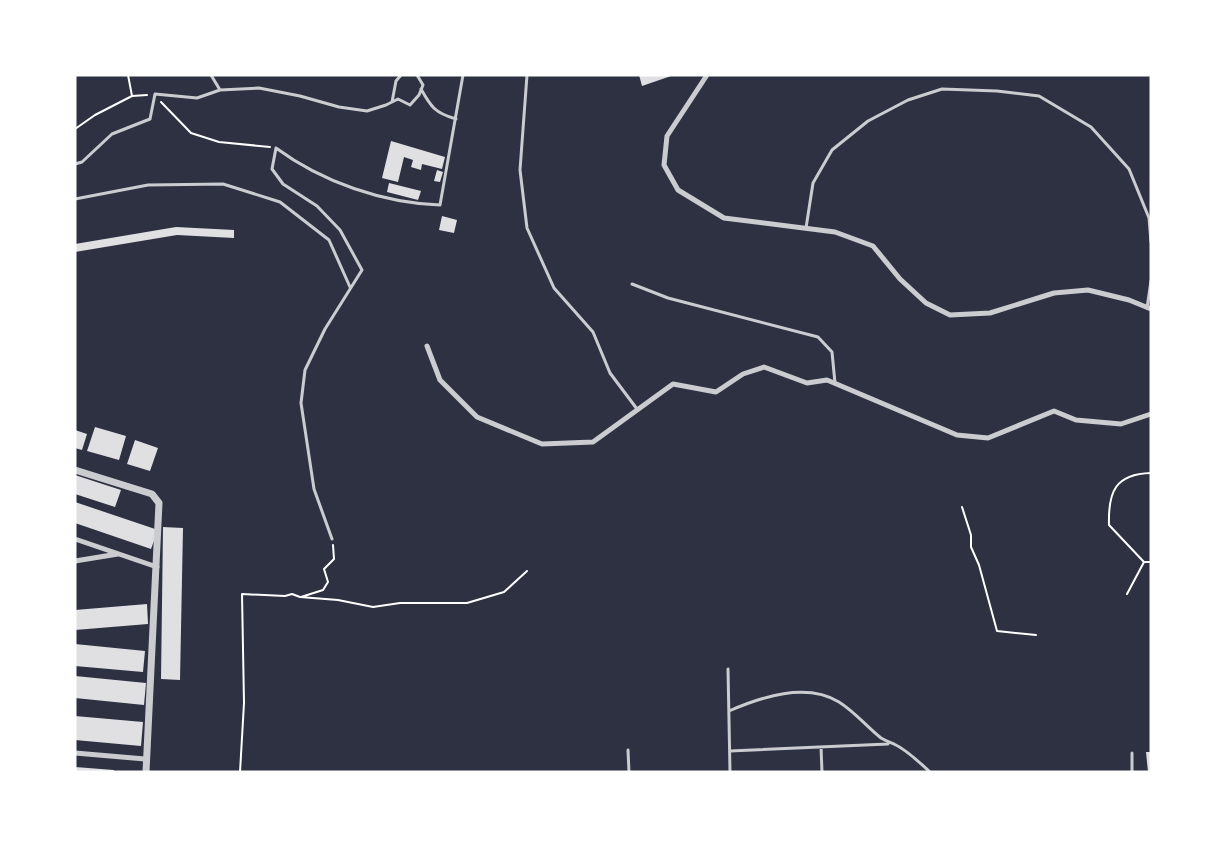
<svg xmlns="http://www.w3.org/2000/svg" width="1226" height="847" font-family="'DejaVu Sans',sans-serif">
  <style>
    .building { fill: #e0e0e3 }
    .lines { fill: none; stroke-linecap: round; stroke-linejoin: round }
    .path { stroke: #fff; stroke-width: 2 }
    .service { stroke: #caccd0; stroke-width: 3 }
    .minor { stroke: #caccd0; stroke-width: 5 }
    .tertiary { stroke: #caccd0; stroke-width: 7 }
  </style>
  <rect width="100%" height="100%" fill="#2d3142"/>
  <path class="building" d="M639 75H674L642 86Z
    M391 141 445 157 442 169 422 164 421 170 411 167 413 160 404 157 398 182 382 178Z
    M437 170 443 172 440 182 434 181Z
    M389 183 421 191 418 200 387 192Z
    M442 216 457 220 454 233 439 230Z
    M176 227 234 230V238L177 235 75 252V244Z
    M95 427 126 436 119 460 87 451Z
    M75 430 87 434 82 450 75 448Z
    M135 440 158 448 150 471 127 464Z
    M75 475 121 490 115 507 75 494Z
    M75 502 158 530 151 549 75 523Z
    M163 527 183 528 180 680 161 679Z
    M147 604 148 624 75 630V610Z
    M75 644 145 651 143 672 75 666Z
    M75 676 146 683 144 705 75 698Z
    M75 716 143 722 141 746 75 740Z
    M1146 752H1151V772H1148Z
    M75 767 114 770V772H75Z"/>
  <g class="lines">
    <path class="path" d="M128 75 132 96 147 95
      M161 102 191 133 219 142 270 147
      M75 129 95 115 132 96
      M1151 473C1115 474 1108 492 1109 525L1144 562H1151
      M962 507 971 535V547L979 565 997 631 1036 635
      M1127 594 1144 562
      M301 597 323 590 328 582 324 569 334 559 333 545
      M240 772 244 703 242 594 285 596 292 594 300 597 338 600 373 607 400 603H467L504 592 527 571"/>
    <path class="service" d="M211 75 220 90 259 88 300 96 339 107 367 111 386 105 398 99 410 105 419 95 423 85 417 75
      M527 75 520 170 527 228 554 288 593 332 610 373 637 409
      M421 89C431 107 435 113 456 119
      M392 102 396 81 401 75
      M75 164 82 162 112 134 150 119 155 94 197 98 220 90
      M75 199 148 185 223 184 280 202 329 240 350 287
      M806 228 813 183 832 150 868 121 908 100 942 89 997 91 1039 96 1091 127 1129 169 1149 218 1151 242
      M632 284 668 298 818 337 832 352 835 383
      M1147 308 1151 281
      M332 539 314 489 301 403 305 370 325 329 362 270 340 230 317 206 283 184 272 169 276 148C322 182 383 203 440 205L463 75
      M728 669 730 772
      M729 711C761 697 806 682 839 702 855 712 867 727 881 738 886 741 889 742 894 744 907 750 919 762 930 772
      M821 747 822 772
      M628 750 629 772
      M730 751 888 744
      M1132 753V772"/>
    <path class="minor" d="M707 75 667 136 664 165 678 190 724 218 835 232 873 246 900 279 926 303 950 315 990 313 1054 293 1088 290 1129 300 1151 309
      M427 346 440 380 477 417 542 444 593 442 673 384 716 392 743 374 764 367 807 383 827 380 957 435 988 438 1054 411 1076 420 1121 424 1151 414
      M75 539 157 567
      M75 561 118 554
      M75 753 145 759"/>
    <path class="tertiary" d="M75 470 152 494 159 503 146 772"/>
  </g>
  <rect width="1226" height="847" fill="none" stroke="#ffffff" stroke-width="153"/>
</svg>
